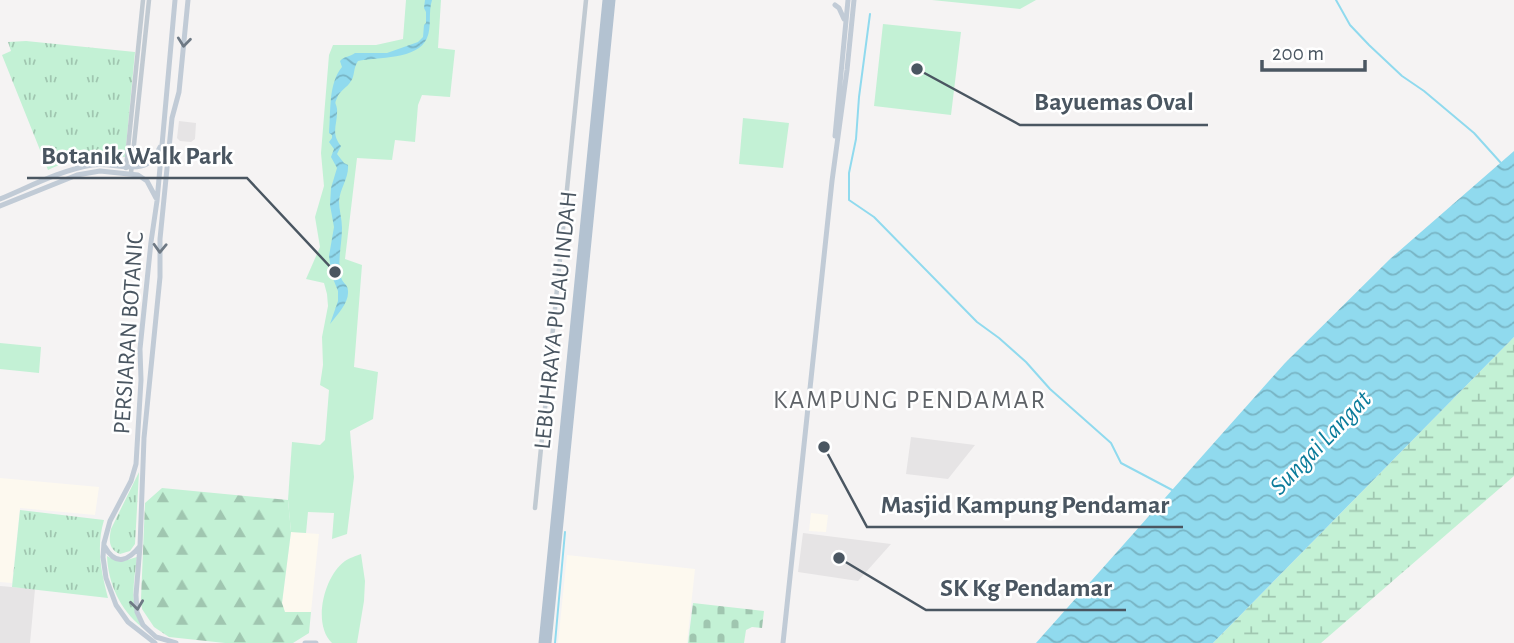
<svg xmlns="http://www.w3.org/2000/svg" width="1514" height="643" font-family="'Alegreya Sans',sans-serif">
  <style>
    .commercial { fill: #fdf9ef }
    .education { fill: #e6e4e5 }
    .grass { fill: url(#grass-tufts) }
    .forest { fill: url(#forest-firs) }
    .wetland { fill: url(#wetland-marsh) }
    .cemetery { fill: url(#cemetery-stones) }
    .park { fill: #c3f1d5 }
    .water { fill: url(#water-waves) }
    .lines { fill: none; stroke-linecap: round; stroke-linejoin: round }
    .stream { stroke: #90daee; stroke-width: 2 }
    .tertiary { stroke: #c1cad2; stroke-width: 4.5 }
    .secondary { stroke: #c1cbd6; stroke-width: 5 }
    .primary { stroke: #b3c2d1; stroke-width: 7 }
    .oneway { stroke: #6e7984 }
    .labels { text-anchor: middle; stroke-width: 5; stroke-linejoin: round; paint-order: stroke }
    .street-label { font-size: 24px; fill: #4a5661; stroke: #fff }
    .neighbourhood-label { font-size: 26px; letter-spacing: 2px; fill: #5f6368; stroke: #fff }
    .water-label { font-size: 26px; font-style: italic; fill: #0c7c9b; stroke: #fff }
    .leader { fill: none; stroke: #4a5661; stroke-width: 2.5 }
    .callout-dot { fill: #4a5661; stroke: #fff; stroke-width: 2.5 }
    .callout-label { font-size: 26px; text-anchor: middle; font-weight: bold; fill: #4a5661; stroke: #fff; stroke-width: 5; stroke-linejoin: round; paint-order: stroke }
  </style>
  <defs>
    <pattern id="grass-tufts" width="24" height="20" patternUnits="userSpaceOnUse" patternTransform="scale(1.75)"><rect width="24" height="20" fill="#c3f1d5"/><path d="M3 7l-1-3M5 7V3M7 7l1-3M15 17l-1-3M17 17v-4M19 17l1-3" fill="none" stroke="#a0c6b0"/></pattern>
    <pattern id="forest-firs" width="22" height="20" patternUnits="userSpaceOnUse" patternTransform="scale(1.75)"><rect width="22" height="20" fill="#c3f1d5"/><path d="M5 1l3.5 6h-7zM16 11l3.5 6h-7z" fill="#a0c6b0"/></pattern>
    <pattern id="wetland-marsh" width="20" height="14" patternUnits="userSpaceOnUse" patternTransform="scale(1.75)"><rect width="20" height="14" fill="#c3f1d5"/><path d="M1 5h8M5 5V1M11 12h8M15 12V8" fill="none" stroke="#a0c6b0"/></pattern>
    <pattern id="cemetery-stones" width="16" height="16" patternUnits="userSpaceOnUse" patternTransform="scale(1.75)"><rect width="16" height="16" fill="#c3f1d5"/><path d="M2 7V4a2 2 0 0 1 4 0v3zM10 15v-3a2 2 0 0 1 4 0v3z" fill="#a0c6b0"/></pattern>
    <pattern id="water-waves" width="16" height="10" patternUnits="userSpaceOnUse" patternTransform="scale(1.75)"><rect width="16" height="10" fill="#90daee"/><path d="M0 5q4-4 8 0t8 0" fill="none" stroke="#78b4c4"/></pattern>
  </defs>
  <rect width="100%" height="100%" fill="#f5f3f3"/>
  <path class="commercial" d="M0 478 99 487 95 515 20 508 12 583 0 582Z
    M811 513 828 515 826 532 809 531Z
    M291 532 319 534 311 612H284L282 603Z
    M567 555 695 569 687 643H558Z"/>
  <path class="education" d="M179 121 196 123 195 139 191 142 180 141 177 138Z
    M911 437 975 445 948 479 906 474Z
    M803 533 891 544 858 581 798 572Z
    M0 586 35 589 30 643H0Z"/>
  <path class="grass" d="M26 41 135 52 125 157C90 154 80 156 48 170L2 55 11 51 8 42Z
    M139 472 135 544 130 551 120 554C108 549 109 540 111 529Z
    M20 510 104 520C96 547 101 571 108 598L12 587Z
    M107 556C121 564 123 561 137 557 134 582 129 604 142 627 120 610 108 583 107 556Z"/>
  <path class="forest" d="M162 488 288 500 291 532 282 603 285 612H311L309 633 293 643H225L169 637 154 627 142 609 141 599 145 503Z"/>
  <path class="wetland" d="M1514 337V476L1321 643H1213Z"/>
  <path class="cemetery" d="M693 603 764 611 762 628 752 627 746 630 744 643H688Z"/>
  <path class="park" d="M406 0H441L438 48 455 50 450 97 422 95 418 105 415 142 395 140 392 160 357 158 345 259 362 265 354 367 378 372 373 419 350 431 354 477 347 534 332 539 334 513 308 512 306 533 291 532 288 500 292 442 320 445 325 440 329 390 320 385 323 365 322 337 328 306 327 294 324 283 306 279 320 247 315 217 324 186 321 153 329 55 333 45H376L403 39Z
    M932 0H1036L1020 9Z
    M883 24 961 32 951 115 874 106Z
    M743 118 789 123 783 168 739 164Z
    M0 343 41 347 39 373 0 369Z
    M361 554 365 581 364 601 357 643H332C312 624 324 576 345 561 349 558 356 556 361 554Z"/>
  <path class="water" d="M425 0H432C428 12 432 27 427 38 418 60 377 57 358 61 353 68 355 76 351 81 347 88 339 91 337 98 334 105 336 102 337 109 338 124 330 133 341 146L337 154 344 163 348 165C349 178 340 188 339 201 339 210 342 219 342 228 342 245 337 260 341 277 342 283 348 284 348 291 349 303 337 315 330 324L338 301V291L332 276 329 256 334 227 330 205 331 188 337 168 331 157 334 149 329 142 332 138V135L329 133C331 112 328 84 342 67L340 61C344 56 350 57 355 53H387L418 42 423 37 424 25 426 23V12L424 8Z
    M1514 151V337L1213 643H1036L1285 363 1390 259Z"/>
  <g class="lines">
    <path class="stream" d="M1336 0 1350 25 1369 45 1402 76 1424 91 1474 133 1501 163
      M870 14 859 97 856 139 849 173V200L874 217 977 322 999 338 1026 362 1050 389 1111 443 1121 463 1174 491
      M555 643 565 532"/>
    <path class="tertiary" d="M126 168 143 0
      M131 173 149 0
      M535 508 586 0"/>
    <path class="secondary" d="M835 5 839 8 844 19
      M835 136 848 0
      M0 199C29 187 61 170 92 165 108 162 126 170 141 166 151 164 156 155 160 147
      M0 206 77 175 100 171 138 175 147 181 156 198
      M105 547C116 567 129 560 140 546
      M155 643 128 622 116 605 106 578 103 557 104 543 110 521 131 481 136 464 141 380 140 349 151 242 157 201 175 0
      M176 643 156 637 143 625 137 612 136 595 140 546 144 438 160 277V239L172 118 179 92 188 0
      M305 643H316
      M783 643 832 181 847 70 854 0"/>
    <path class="primary" d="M542 643 606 0
      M548 643 612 0"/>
  </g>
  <defs><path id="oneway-chevron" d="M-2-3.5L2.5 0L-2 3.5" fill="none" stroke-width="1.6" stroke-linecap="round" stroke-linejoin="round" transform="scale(1.75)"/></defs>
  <g class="oneway">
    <use href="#oneway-chevron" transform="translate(184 42) rotate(96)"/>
    <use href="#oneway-chevron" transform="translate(160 248) rotate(92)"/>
    <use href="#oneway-chevron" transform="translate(137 605) rotate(83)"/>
  </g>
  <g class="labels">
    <g class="street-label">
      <text transform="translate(555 320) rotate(-84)" y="8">LEBUHRAYA PULAU INDAH</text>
      <text transform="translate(128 333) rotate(-86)" y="8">PERSIARAN BOTANIC</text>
    </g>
    <g class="neighbourhood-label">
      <text x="910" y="408">KAMPUNG PENDAMAR</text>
    </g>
    <g class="water-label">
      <text transform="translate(1320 442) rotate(-46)" y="9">Sungai Langat</text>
    </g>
  </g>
  <path class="leader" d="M917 69L1020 125H1208M335 272L247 178H27M824 447L867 527H1183M839 558L926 610H1126"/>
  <g class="callout-dot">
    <circle cx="917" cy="69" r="7"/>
    <circle cx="335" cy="272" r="7"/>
    <circle cx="824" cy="447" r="7"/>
    <circle cx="839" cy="558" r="7"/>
  </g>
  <g class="callout-label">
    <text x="1114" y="110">Bayuemas Oval</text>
    <text x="137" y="164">Botanik Walk Park</text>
    <text x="1025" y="513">Masjid Kampung Pendamar</text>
    <text x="1026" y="596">SK Kg Pendamar</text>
  </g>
  <path d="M1262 60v10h103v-10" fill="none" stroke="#4a5661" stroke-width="3.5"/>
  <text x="1272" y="60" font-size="21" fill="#4a5661" stroke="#ffffff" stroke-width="5" paint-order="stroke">200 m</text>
</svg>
